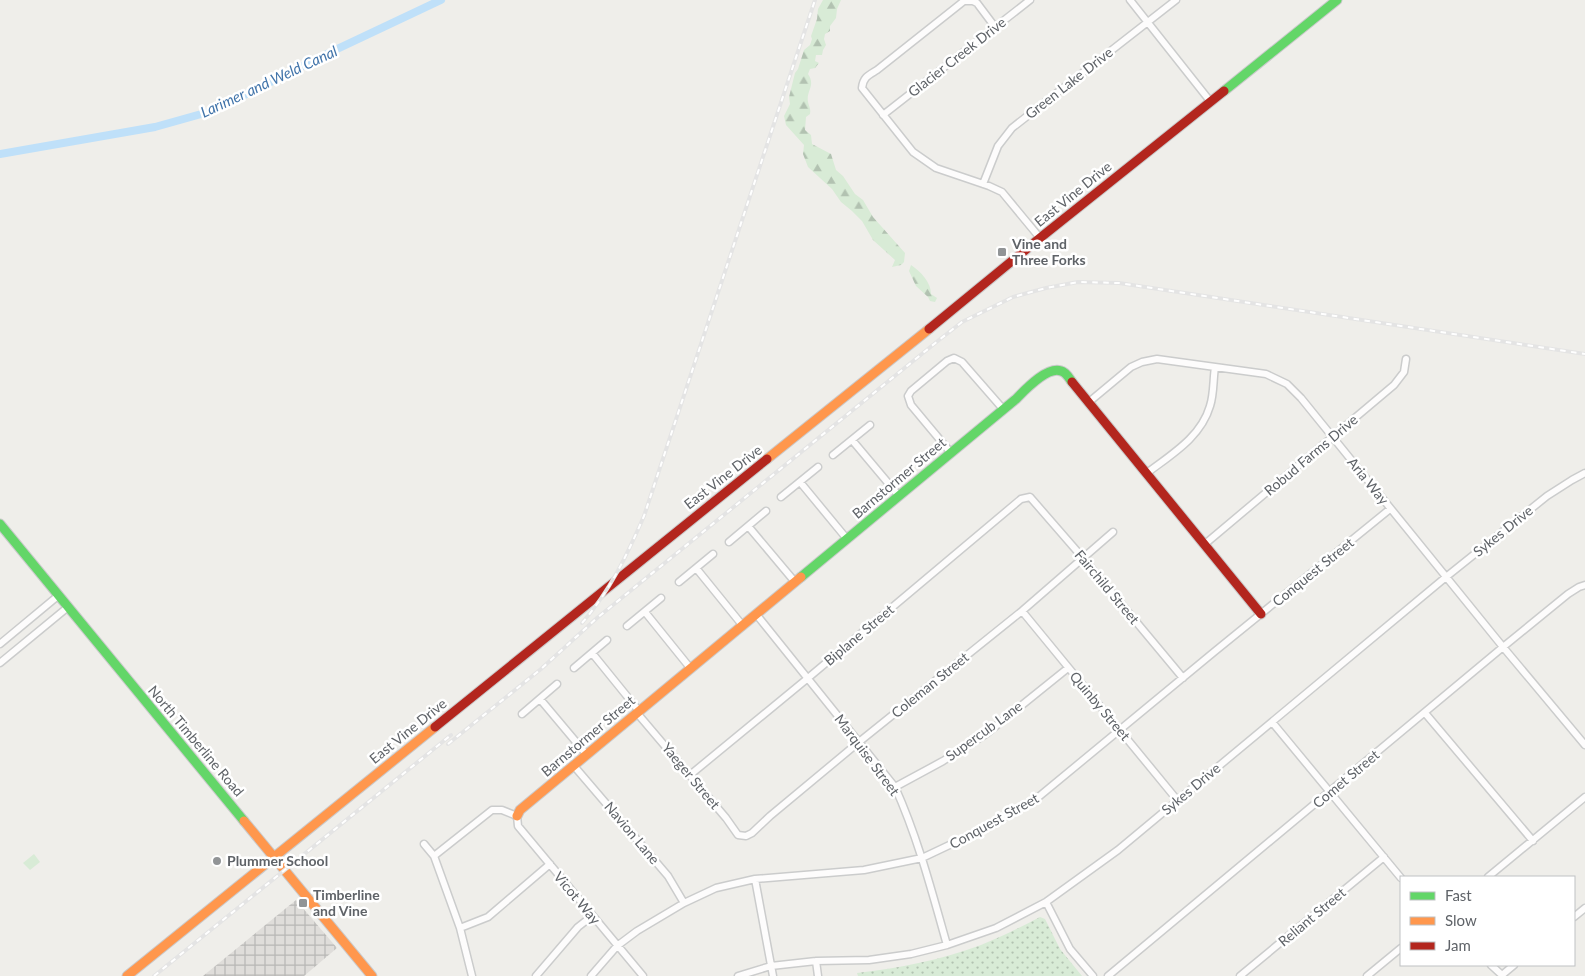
<svg xmlns="http://www.w3.org/2000/svg" width="1585" height="976" font-family="Lato,sans-serif">
  <style>
    .industrial { fill: url(#industrial-grid) }
    .grass { fill: url(#grass-dots) }
    .forest { fill: url(#forest-firs) }
    .pitch { fill: #d8ebd6 }
    .lines { fill: none; stroke-linecap: round; stroke-linejoin: round }
    .canal { stroke: #bfe0f9; stroke-width: 8 }
    .street-casing { stroke: #cbcccc; stroke-width: 9 }
    .fast-casing { stroke: #cacacb; stroke-width: 11 }
    .slow-casing { stroke: #cacacb; stroke-width: 11 }
    .jam-casing { stroke: #cacacb; stroke-width: 11 }
    .street { stroke: #fdfcfc; stroke-width: 6 }
    .fast { stroke: #63d668; stroke-width: 9 }
    .slow { stroke: #ff974d; stroke-width: 9 }
    .jam { stroke: #b3261e; stroke-width: 9 }
    .rail-casing { stroke: #e4e4e4; stroke-width: 4 }
    .rail { stroke: #fff; stroke-width: 2; stroke-dasharray: 5.5; stroke-linecap: butt }
    .poi-dot { fill: #919496; stroke: #fff; stroke-width: 2 }
    .labels { text-anchor: middle; stroke-width: 5; stroke-linejoin: round; paint-order: stroke }
    .street-label { font-size: 14px; fill: #5f6368; stroke: #fff }
    .poi-label { font-size: 14px; font-weight: bold; fill: #5f6368; stroke: #fff; text-anchor: start }
    .water-label { font-size: 15px; font-style: italic; fill: #4174aa; stroke: #fff }
  </style>
  <defs>
    <pattern id="industrial-grid" width="8" height="8" patternUnits="userSpaceOnUse" patternTransform="scale(1.25)"><rect width="8" height="8" fill="#dfddda"/><path d="M0 4h8M4 0v8" fill="none" stroke="#b8b7b5"/></pattern>
    <pattern id="grass-dots" width="8" height="8" patternUnits="userSpaceOnUse" patternTransform="scale(1.25)"><rect width="8" height="8" fill="#d8ebd6"/><path d="M2 2h.1M6 6h.1" fill="none" stroke="#b2c2b1" stroke-width="1.8" stroke-linecap="round"/></pattern>
    <pattern id="forest-firs" width="22" height="20" patternUnits="userSpaceOnUse" patternTransform="scale(1.25)"><rect width="22" height="20" fill="#d8ebd6"/><path d="M5 1l3.5 6h-7zM16 11l3.5 6h-7z" fill="#b2c2b1"/></pattern>
  </defs>
  <rect width="100%" height="100%" fill="#efeeea"/>
  <path class="industrial" d="M296 900 337 948 304 976H203Z"/>
  <path class="grass" d="M1040 917 1045 919 1060 949 1082 976H858L857 973C899 968 941 960 981 945 1001 937 1021 927 1040 917Z"/>
  <path class="forest" d="M823 0H841L837 9 836 18 830 26V31L825 34 824 39 826 45 823 50 822 55H816L815 61 819 63 815 68 810 69 808 74C816 86 806 90 808 102 809 107 811 108 810 114L806 117 805 130 811 135 812 144 831 154 836 170 843 176 855 194 863 200 873 217 905 253 904 262 901 265 892 267 895 260 873 240 862 221 852 211 841 202 832 189 808 167 803 154 804 145 786 125 784 116 790 104 789 97 795 73 798 69 804 50 810 45 812 39 811 36 817 19 818 9Z
    M911 265C921 272 931 282 931 294L937 298 935 302 930 301 928 297 916 286 909 271Z"/>
  <path class="pitch" d="M34 854 40 862 30 870 23 863Z"/>
  <g class="lines">
    <path class="canal" d="M0 154 155 127 212 111 335 50 441 0"/>
    <g class="street-casing">
      <path id="street" d="M1130 0 1210 101
        M995 27 977 3 973 1H964L877 70C869 75 863 77 862 88L913 152 936 168 989 186 1002 192 1040 238
        M883 115 1030 0
        M983 184 998 146 1012 128 1176 0
        M1089 402 1131 367 1142 362 1157 359 1266 374 1287 384 1301 398 1503 647 1585 745
        M852 440 899 496
        M951 453 911 405 908 396 911 391 947 361 954 358 962 362 1003 409
        M833 455 870 425
        M1147 473C1172 454 1201 437 1210 406 1214 394 1213 380 1215 367
        M800 482 847 539
        M781 497 818 467
        M748 526 795 582
        M729 542 766 511
        M1205 544 1394 385 1404 372 1406 359
        M696 568 743 626
        M679 582 713 554
        M1022 611 1178 801
        M645 612 691 669
        M756 614 895 787C918 838 932 892 947 945
        M627 626 661 598
        M0 644 59 595
        M592 653 639 711
        M0 663 68 607
        M574 668 607 640
        M540 699 587 755
        M637 713 726 818 738 835 746 836 752 833 770 816 859 742 1022 611 1113 532
        M1425 713 1533 841
        M522 714 557 684
        M1272 722 1401 878
        M574 766 668 876 684 903
        M690 775 808 678 1021 499 1030 497 1083 558 1183 678
        M895 787 943 761 986 734 1068 668
        M424 844 434 856 460 928 472 976
        M434 856 492 810H502L517 816 518 826 643 976
        M1488 877 1585 797
        M755 879 773 976
        M1046 902 1070 949 1093 976
        M1574 917 1585 908
        M460 928 488 917 550 864
        M816 961 818 976
        M1491 965 1503 976
        M1502 975 1514 965
        M536 976 578 927 592 916
        M591 976 617 946 637 931 684 903 716 888 755 879 864 870 922 858 979 831 1036 799 1214 652 1390 509
        M738 976 771 966 816 961 869 960 911 954 947 945 996 928 1046 902 1118 850 1446 577 1547 496 1572 480 1585 473
        M1108 976 1503 647 1568 594 1579 587 1585 585
        M1240 976 1384 857
        M1367 976 1401 948"/>
    </g>
    <g class="fast-casing">
      <path id="fast" d="M1224 91 1337 0
        M0 524 244 821
        M801 577 1016 399C1025 390 1047 366 1061 371 1066 372 1069 378 1072 382"/>
    </g>
    <g class="slow-casing">
      <path id="slow" d="M767 459 929 329
        M517 816 520 810 801 577
        M244 821 372 976
        M127 976 435 727"/>
    </g>
    <g class="jam-casing">
      <path id="jam" d="M929 329 1040 238 1224 91
        M1072 382 1261 614
        M435 727 767 459"/>
    </g>
    <use href="#street" class="street"/>
    <use href="#fast" class="fast"/>
    <use href="#slow" class="slow"/>
    <use href="#jam" class="jam"/>
    <g class="rail-casing">
      <path id="rail" d="M582 623C610 591 627 555 644 516L815 0
        M448 744 541 669 597 618 939 340 962 322 1013 297 1046 288 1078 282 1119 283 1585 354
        M154 976 451 735"/>
    </g>
    <use href="#rail" class="rail"/>
  </g>
  <g class="poi-dot">
    <rect x="997" y="247" width="10" height="10" rx="2.5"/>
    <circle cx="217" cy="861" r="5"/>
    <rect x="298" y="898" width="10" height="10" rx="2.5"/>
  </g>
  <g class="labels">
    <g class="street-label">
      <text transform="translate(957 57) rotate(-38)" y="5">Glacier Creek Drive</text>
      <text transform="translate(1069 83) rotate(-38)" y="5">Green Lake Drive</text>
      <text transform="translate(1073 194) rotate(-39)" y="5">East Vine Drive</text>
      <text transform="translate(1311 455) rotate(-40)" y="5">Robud Farms Drive</text>
      <text transform="translate(723 477) rotate(-38)" y="5">East Vine Drive</text>
      <text transform="translate(899 478) rotate(-40)" y="5">Barnstormer Street</text>
      <text transform="translate(1368 481) rotate(51)" y="5">Aria Way</text>
      <text transform="translate(1503 531) rotate(-39)" y="5">Sykes Drive</text>
      <text transform="translate(1313 572) rotate(-39)" y="5">Conquest Street</text>
      <text transform="translate(1107 587) rotate(50)" y="5">Fairchild Street</text>
      <text transform="translate(859 635) rotate(-40)" y="5">Biplane Street</text>
      <text transform="translate(930 685) rotate(-39)" y="5">Coleman Street</text>
      <text transform="translate(1100 706) rotate(50)" y="5">Quinby Street</text>
      <text transform="translate(408 731) rotate(-39)" y="5">East Vine Drive</text>
      <text transform="translate(984 731) rotate(-36)" y="5">Supercub Lane</text>
      <text transform="translate(588 736) rotate(-40)" y="5">Barnstormer Street</text>
      <text transform="translate(196 741) rotate(50)" y="5">North Timberline Road</text>
      <text transform="translate(867 755) rotate(53)" y="5">Marquise Street</text>
      <text transform="translate(691 776) rotate(50)" y="5">Yaeger Street</text>
      <text transform="translate(1346 779) rotate(-40)" y="5">Comet Street</text>
      <text transform="translate(1191 789) rotate(-40)" y="5">Sykes Drive</text>
      <text transform="translate(994 821) rotate(-29)" y="5">Conquest Street</text>
      <text transform="translate(632 833) rotate(50)" y="5">Navion Lane</text>
      <text transform="translate(577 898) rotate(50)" y="5">Vicot Way</text>
      <text transform="translate(1312 917) rotate(-40)" y="5">Reliant Street</text>
    </g>
    <g class="poi-label">
      <text x="1012" y="249">Vine and<tspan x="1012" dy="16">Three Forks</tspan></text>
      <text x="227" y="866">Plummer School</text>
      <text x="313" y="900">Timberline<tspan x="313" dy="16">and Vine</tspan></text>
    </g>
    <g class="water-label">
      <text transform="translate(269 82) rotate(-25)" y="5">Larimer and Weld Canal</text>
    </g>
  </g>
  <rect x="1400" y="876" width="175" height="90" fill="#ffffff" stroke="#bfc1c3"/>
  <rect x="1410" y="892" width="25" height="8" fill="#63d668" stroke="#bfc1c3"/>
  <text x="1445" y="901" font-size="15" fill="#5f6368">Fast</text>
  <rect x="1410" y="917" width="25" height="8" fill="#ff974d" stroke="#bfc1c3"/>
  <text x="1445" y="926" font-size="15" fill="#5f6368">Slow</text>
  <rect x="1410" y="942" width="25" height="8" fill="#b3261e" stroke="#bfc1c3"/>
  <text x="1445" y="951" font-size="15" fill="#5f6368">Jam</text>
</svg>
